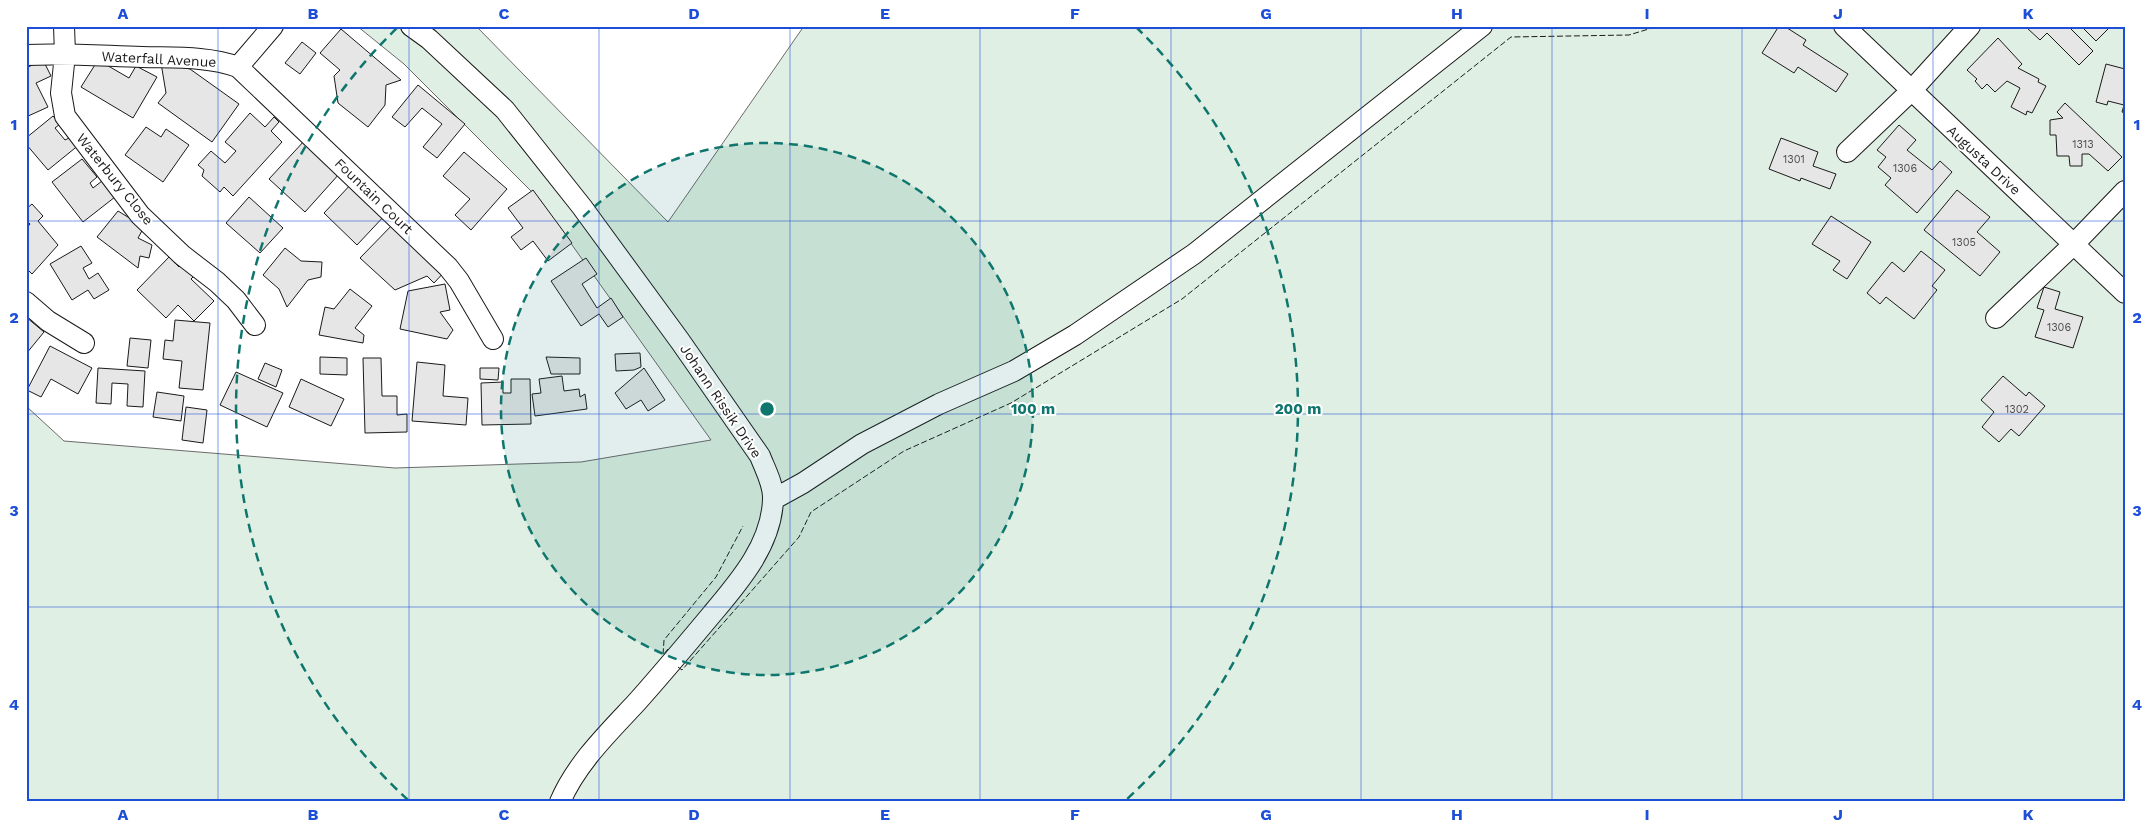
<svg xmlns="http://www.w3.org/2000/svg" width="2151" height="828" font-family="'Work Sans',sans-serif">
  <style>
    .green { fill: #e0efe3; stroke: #6a6a6a }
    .building { fill: #e6e6e6; stroke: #1a1a1a }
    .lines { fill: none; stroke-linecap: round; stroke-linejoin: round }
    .minor-casing { stroke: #1a1a1a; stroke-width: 22 }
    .minor { stroke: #fff; stroke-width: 20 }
    .fence { stroke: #1a1a1a; stroke-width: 1; stroke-dasharray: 6 2.5; stroke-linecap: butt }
    .grid { fill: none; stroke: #1d4ed8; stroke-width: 1; stroke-opacity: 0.55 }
    .ring { fill: none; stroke: #0f766e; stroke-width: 2.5; stroke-dasharray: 9 6 }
    .labels { text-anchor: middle; stroke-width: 4; stroke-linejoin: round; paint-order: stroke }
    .number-label { font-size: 11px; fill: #4d4d4d }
    .street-label { font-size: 14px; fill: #1a1a1a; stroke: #fff }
    .centre { fill: #0f766e; stroke: #fff; stroke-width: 2.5 }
    .ring-label { font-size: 15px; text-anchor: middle; font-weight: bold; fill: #0f766e; stroke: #fff; stroke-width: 4; stroke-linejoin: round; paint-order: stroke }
    .neatline { fill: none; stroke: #1d4ed8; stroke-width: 2 }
    .grid-label { font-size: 16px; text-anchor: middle; font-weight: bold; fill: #1d4ed8 }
  </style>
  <rect width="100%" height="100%" fill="#fff"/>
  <path class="green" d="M357 26H476L668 222 804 26H2125V802H26V406L64 441 395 468 581 462 711 440 540 200 404 64Z"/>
  <path class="building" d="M1779 26H1784L1806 40 1803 45 1848 74 1836 92 1798 67 1794 73 1762 53Z
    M2028 26H2068L2093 51 2079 65 2047 33 2040 40 2027 28Z
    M2081 26H2111L2096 41Z
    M341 29 401 80 386 85 385 105 368 127 338 103 334 76 340 70 320 53Z
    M1998 38 2022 64 2018 68 2039 79 2038 82 2046 86 2032 113 2027 111 2026 115 2011 107 2020 88 2007 81 1995 92 1987 84 1982 89 1975 81 1977 79 1967 70Z
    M302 42 316 53 300 74 285 63Z
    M43 60 51 76 36 83 48 107 26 117V68Z
    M98 60 129 78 136 66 157 77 133 118 81 87Z
    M161 63 190 69 239 104 212 142 158 103 166 93Z
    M2106 64 2125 69V113L2122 112 2124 105 2108 101 2107 105 2096 102Z
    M418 85 465 124 437 158 423 147 442 124 422 108 405 127 392 117Z
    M2065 103 2122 157 2108 171 2089 154H2082V166H2070L2069 156H2057L2056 135H2050V120L2063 118 2057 112Z
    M250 113 265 127 274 117 279 122 271 131 282 142 233 196 224 187 220 192 202 176 204 170 198 165 211 151 225 163 236 151 225 142Z
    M53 116 60 124 55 128 65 140 73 136 80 144 48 170 26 144V138Z
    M1899 125 1916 140 1907 150 1932 170 1940 161 1952 172 1917 213 1885 185 1891 178 1878 167 1886 157 1877 150Z
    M146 127 161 137 166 129 189 145 163 182 125 155Z
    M1781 138 1818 152 1813 166 1836 174 1830 189 1801 178 1800 181 1769 169Z
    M305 140 340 173 305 212 269 179Z
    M464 152 507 189 471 230 455 215 470 199 443 176Z
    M82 159 97 177 90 183 93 188 102 181 115 197 83 222 52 182Z
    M353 182 387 213 357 245 324 213Z
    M533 190 572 243 548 261 533 241 521 250 511 237 523 228 508 208Z
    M1957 190 1990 217 1977 232 2000 252 1980 276 1924 230Z
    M249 197 283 228 260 253 226 223Z
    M32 204 43 216 38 221 58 245 32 274 26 268V229L30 224 26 220V209Z
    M118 211 144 227 138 238 152 245 149 258 140 256 138 268 97 237Z
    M1831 216 1871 242 1847 279 1833 270 1840 261 1812 244Z
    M396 221 447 269 434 283 427 276 395 290 360 258Z
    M81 246 92 263 83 268 89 279 98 273 109 290 94 299 88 290 72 300 50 264Z
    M285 248 301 261 322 262 321 277 308 280 287 307 279 289 263 275Z
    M1921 251 1945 270 1932 286 1937 290 1914 319 1886 297 1880 304 1867 293 1892 262 1904 272Z
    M169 257 179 267 183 262 196 274 191 279 214 301 194 321 178 305 166 318 137 290Z
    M586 258 597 274 582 284 597 308 611 298 623 317 608 327 599 314 581 326 551 281Z
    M445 284 450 310 440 312 453 330 447 339 400 329 408 291Z
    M2044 287 2060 292 2055 309 2083 317 2073 348 2035 337 2044 310 2037 308Z
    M350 289 372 306 355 328 364 335 363 343 319 335 325 307 334 309Z
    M26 317 44 332 26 354Z
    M175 320 210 323 203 390 179 388 182 361 163 359 165 340 173 341Z
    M130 338 151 340 148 368 127 366Z
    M50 346 92 368 78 394 51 379 41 397 27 390Z
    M640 353 641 367 634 370 616 371 615 354Z
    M320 357 347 358V375L320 374Z
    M546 357 580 358V374H551Z
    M363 358H381L382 396H397V415L407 414V432L365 433Z
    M417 362 445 365 443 396 468 398 466 425 412 421Z
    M265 363 282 370 276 387 258 379Z
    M98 368 145 371 143 407 127 406 128 384 112 383 111 404 96 403Z
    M480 368H499L498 380 480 379Z
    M644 368 665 400 648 411 641 400 626 409 615 393Z
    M236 372 283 393 267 427 220 405Z
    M562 376 564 391 579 389 580 397 585 394 587 409 535 416 532 394 541 393 539 379Z
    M2003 376 2026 396 2029 392 2045 406 2019 436 2011 429 1999 442 1982 427 1994 412 1981 400Z
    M301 379 344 399 331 426 289 407Z
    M511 379H530L531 424 482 425 481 383 503 382V393H511Z
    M157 392 184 396 181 421 153 417Z
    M186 407 207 410 203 443 182 440Z"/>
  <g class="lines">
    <g class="minor-casing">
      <path id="minor" d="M64 26 65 54 61 93 65 116 140 215 182 255 217 282 236 300 255 325
        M411 26 429 39 505 110 582 207 680 341 760 456C765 469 774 485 773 499 772 544 739 582 712 614 687 644 662 674 636 703 608 733 576 764 560 802
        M1844 26 2125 293
        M26 55C65 53 104 56 142 57 174 58 208 56 238 67L448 267 459 281 493 339
        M238 67 273 26
        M1847 152 1911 91 1970 26
        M26 302 48 321 84 343
        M1996 318 2074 244 2125 191
        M774 499 803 483 862 444 939 404 1014 371 1075 335 1194 254 1482 26"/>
    </g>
    <use href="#minor" class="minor"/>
    <path class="fence" d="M668 649 663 655 664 640 716 577 743 526
      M678 667 682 670 799 537 811 512 904 451 1011 403 1182 299 1511 37 1629 35 1652 28"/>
  </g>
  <path class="grid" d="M218 26V802M409 26V802M599 26V802M790 26V802M980 26V802M1171 26V802M1361 26V802M1552 26V802M1742 26V802M1933 26V802M26 221H2125M26 414H2125M26 607H2125"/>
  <circle cx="767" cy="409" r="266" fill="#0f766e" fill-opacity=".12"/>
  <g class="ring">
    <circle cx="767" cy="409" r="266"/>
    <path d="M408 800A531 531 0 0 1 398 27M1136 27A531 531 0 0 1 1126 800"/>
  </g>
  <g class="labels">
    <g class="number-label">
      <text x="2083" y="148">1313</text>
      <text x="1794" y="163">1301</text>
      <text x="1905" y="172">1306</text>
      <text x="1964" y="246">1305</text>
      <text x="2059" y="331">1306</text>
      <text x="2017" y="413">1302</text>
    </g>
    <g class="street-label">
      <text transform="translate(159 59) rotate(3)" y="5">Waterfall Avenue</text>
      <text transform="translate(1984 160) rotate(43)" y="5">Augusta Drive</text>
      <text transform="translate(115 179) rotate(51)" y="5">Waterbury Close</text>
      <text transform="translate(374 196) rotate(44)" y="5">Fountain Court</text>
      <text transform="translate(721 401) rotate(56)" y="5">Johann Rissik Drive</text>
    </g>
  </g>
  <circle cx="767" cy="409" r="8" class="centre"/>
  <g class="ring-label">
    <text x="1033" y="414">100 m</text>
    <text x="1298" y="414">200 m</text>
  </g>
  <rect width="2151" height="828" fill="none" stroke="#ffffff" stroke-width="55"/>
  <rect x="28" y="28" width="2096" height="772" class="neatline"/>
  <g class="grid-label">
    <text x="123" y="19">A</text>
    <text x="313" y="19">B</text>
    <text x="504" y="19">C</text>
    <text x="694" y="19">D</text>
    <text x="885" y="19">E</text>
    <text x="1075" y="19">F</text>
    <text x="1266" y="19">G</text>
    <text x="1457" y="19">H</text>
    <text x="1647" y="19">I</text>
    <text x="1838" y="19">J</text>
    <text x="2028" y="19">K</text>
    <text x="14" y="130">1</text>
    <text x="2137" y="130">1</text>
    <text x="14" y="323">2</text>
    <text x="2137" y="323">2</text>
    <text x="14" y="516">3</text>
    <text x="2137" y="516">3</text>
    <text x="14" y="710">4</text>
    <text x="2137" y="710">4</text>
    <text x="123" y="820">A</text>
    <text x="313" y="820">B</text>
    <text x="504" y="820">C</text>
    <text x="694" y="820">D</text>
    <text x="885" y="820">E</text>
    <text x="1075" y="820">F</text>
    <text x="1266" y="820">G</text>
    <text x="1457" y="820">H</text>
    <text x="1647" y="820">I</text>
    <text x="1838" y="820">J</text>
    <text x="2028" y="820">K</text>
  </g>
</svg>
